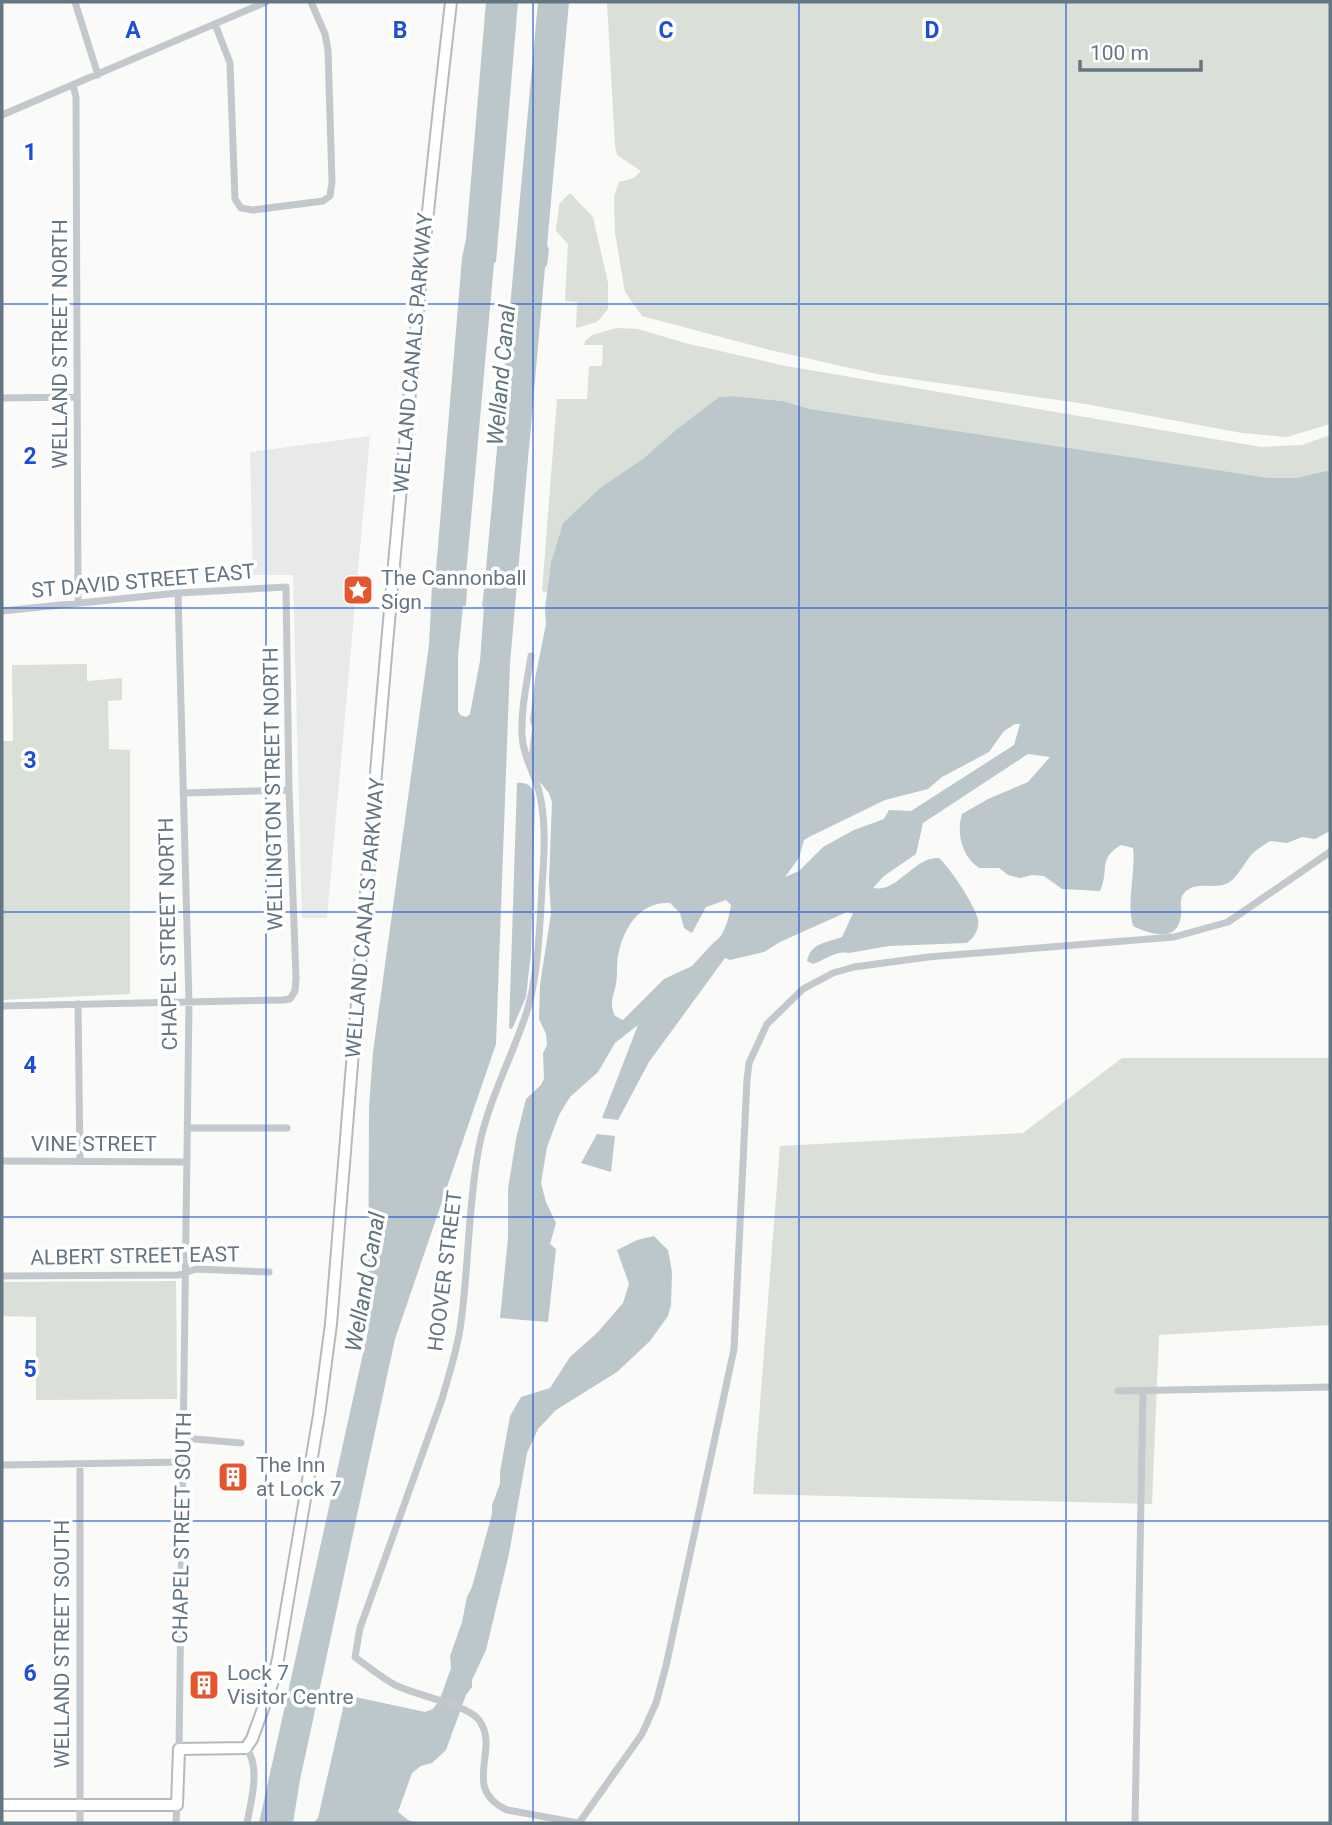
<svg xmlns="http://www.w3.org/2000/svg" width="1332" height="1825" font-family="Roboto,sans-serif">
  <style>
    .built { fill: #e8e9e9 }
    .green { fill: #dadfd7 }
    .water { fill: #bbc7cb; fill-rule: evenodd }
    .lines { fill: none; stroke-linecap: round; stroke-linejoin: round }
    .secondary-casing { stroke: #b3babf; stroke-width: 14 }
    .street { stroke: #c3c8cc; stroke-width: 7 }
    .secondary { stroke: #fff; stroke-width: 10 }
    .grid { fill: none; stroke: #1d4ed8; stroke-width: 2; stroke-opacity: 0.55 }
    .labels { text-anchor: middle; stroke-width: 7; stroke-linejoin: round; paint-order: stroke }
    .street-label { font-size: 21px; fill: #657683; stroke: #fff }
    .poi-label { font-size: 21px; fill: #657683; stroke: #fff; text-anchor: start }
    .water-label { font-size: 23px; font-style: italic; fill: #60757c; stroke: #fff }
    .grid-label { font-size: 23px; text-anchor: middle; font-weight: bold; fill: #1d4ed8; stroke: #fff; stroke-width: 7; stroke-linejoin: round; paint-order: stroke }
  </style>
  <rect width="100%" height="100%" fill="#fafaf8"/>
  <path class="built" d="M370 436 327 918H302L293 575H253L250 452Z"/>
  <path class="green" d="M607 2H1330V424L1287 437 1242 433 1086 404 877 374 770 350 642 316 625 292 615 233 614 197 619 182 634 178 641 171 617 155 615 146Z
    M570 193 593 217 608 283V309L597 322 576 328 577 302 565 301 568 244 556 231 559 204Z
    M616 328 638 329 685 343 786 366 1261 447 1302 445 1330 435V470L1296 478H1270L810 409 783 401 732 396 719 397 678 428 644 458 601 487 563 523 551 562 547 592 542 591 557 399H587L589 366H602L603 345H584L585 341 592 335Z
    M87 664V681L122 678V700L108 701 109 749 130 750V994L2 1000V741H13L12 665Z
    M1122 1058H1330V1325L1159 1335 1152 1504 753 1494 780 1146 1023 1133Z
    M176 1281 177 1399 36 1400V1317L2 1316V1282Z"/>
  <path class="water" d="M486 2H518L496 262 494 263 465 586 467 588 466 606H463L458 656V711L460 715 466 717 470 714 480 661 484 607 482 606 484 590 538 2H569L547 245 549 249 547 266 545 267 510 663 496 1044 395 1339 300 1780 293 1823H259L368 1331 369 1108 373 1052 429 645 432 585 435 582 462 258 466 239Z
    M732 396 783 401 810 409 1270 478H1296L1330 470V831L1315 839 1302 837 1287 843 1270 841C1264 845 1257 849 1252 854 1245 862 1237 878 1228 883 1214 890 1199 881 1186 891 1178 898 1182 907 1181 916 1177 944 1150 934 1133 926 1126 900 1136 874 1133 848L1121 845C1097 859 1110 870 1100 891L1062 889 1044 876 1032 875 1020 878 1008 875 999 868H979C962 857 956 833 962 814L988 799 1028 782 1050 757 1028 754 923 823 916 854 884 876 873 888C898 893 913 857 939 858 951 869 974 904 978 919 980 929 974 937 967 943L889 946 849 953C836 950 825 960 813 964L807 961C811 942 827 943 842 937L853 913 847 912 780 942 764 952 730 960 725 958 649 1062 618 1120 602 1118 638 1025 615 1043 598 1072 570 1097 559 1115 547 1147 541 1183 546 1202 556 1223 550 1244 556 1249 548 1322 500 1318 508 1238V1189L516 1139 526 1099 541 1085 544 1079 543 1053 547 1045 546 1034 539 1019 540 985 551 913 549 880 552 802 549 793 539 781 529 755 532 728 530 720 535 679 546 624 545 608 551 562 563 523 601 487 644 458 678 428 719 397ZM1015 724H1020L1014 745 911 811 889 810 884 819 854 830 823 847 799 871 785 877 799 858 804 840 809 837 885 800 928 789 942 777 989 752 1004 731ZM726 900 731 905C729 917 725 936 714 942L692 966 664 979 623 1020 615 1016C609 1003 613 998 616 984 618 974 616 962 619 951 625 926 641 901 670 903L680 913 684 928 692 933 706 907Z
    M517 783C528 782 533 787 535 797L531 953 526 997 512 1029 509 1028Z
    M597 1134 615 1136 611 1172 581 1163Z
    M654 1236 668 1250 672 1272 671 1305 668 1316 650 1341 617 1372 556 1410 538 1429 527 1453 509 1554 486 1650 472 1680V1687L466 1695 446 1750 432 1763 421 1766 412 1773 398 1812 408 1820 418 1823H300H313L318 1818 346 1695 425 1712 433 1709 440 1699 451 1668 450 1656 462 1622 467 1597 472 1587 492 1514V1505L500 1484V1472L510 1416 521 1397 550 1388 570 1357 598 1332 623 1303 629 1284 617 1250 637 1240Z"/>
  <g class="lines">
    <g class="secondary-casing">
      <path id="secondary" d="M2 1805H177L179 1749 246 1748 252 1739 272 1684 278 1659 319 1415 331 1324C367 883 400 441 451 2"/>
    </g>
    <path class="street" d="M75 2 98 75
      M215 24 230 63 235 199 241 208 253 210 323 201 330 196 332 182 328 50 325 34 311 2
      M73 85 76 97 78 602
      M2 115 266 2
      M2 398 77 397
      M178 593 189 1003 179 1749
      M2 611 178 593 286 587 289 790 296 978 295 991 290 999 283 1000 2 1006
      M531 656C527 682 521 708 522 735 523 759 538 778 541 801 546 828 544 859 542 886 540 925 538 981 525 1017 510 1061 488 1102 479 1147 468 1205 469 1264 461 1322 458 1348 449 1374 442 1399L360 1628 355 1657C368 1667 381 1677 395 1685 415 1695 468 1705 479 1720 501 1750 460 1788 507 1810L578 1823
      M183 793 289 790
      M78 1004 80 1161
      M188 1128H287
      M2 1161 187 1162
      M2 1276 178 1275 196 1269 269 1272
      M1118 1391 1330 1387
      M183 1438 241 1443
      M80 1464V1823
      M2 1465 183 1462
      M246 1748C261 1766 251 1802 247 1823
      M176 1823 177 1805
      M579 1823 642 1734 656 1703 666 1666 734 1349 747 1080 749 1063 767 1024 803 989 833 973 854 967 928 957 1174 937 1228 922 1330 852
      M1135 1823 1143 1391"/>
    <use href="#secondary" class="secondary"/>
  </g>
  <path class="grid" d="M266 2V1823M533 2V1823M799 2V1823M1066 2V1823M2 304H1330M2 608H1330M2 912H1330M2 1217H1330M2 1521H1330"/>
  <defs>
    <g id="sight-square" transform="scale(1.575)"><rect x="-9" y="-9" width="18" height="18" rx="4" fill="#e4572e" stroke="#fff"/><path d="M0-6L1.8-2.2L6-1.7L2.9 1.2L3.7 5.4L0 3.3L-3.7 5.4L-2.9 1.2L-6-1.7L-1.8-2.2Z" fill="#fff"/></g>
    <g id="building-square" transform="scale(1.575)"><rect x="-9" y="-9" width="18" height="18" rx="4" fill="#e4572e" stroke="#fff"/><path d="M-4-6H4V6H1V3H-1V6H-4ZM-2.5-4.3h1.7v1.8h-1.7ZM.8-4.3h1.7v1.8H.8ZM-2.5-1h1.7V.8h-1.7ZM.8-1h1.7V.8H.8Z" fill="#fff"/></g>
  </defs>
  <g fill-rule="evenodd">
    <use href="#sight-square" x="358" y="590"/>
    <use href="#building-square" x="233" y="1477"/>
    <use href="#building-square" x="204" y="1685"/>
  </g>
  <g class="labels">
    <g class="street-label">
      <text transform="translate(60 344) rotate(-90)" y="7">WELLAND STREET NORTH</text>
      <text transform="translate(413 353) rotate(-85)" y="7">WELLAND CANALS PARKWAY</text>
      <text transform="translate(143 581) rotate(-5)" y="7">ST DAVID STREET EAST</text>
      <text transform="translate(273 789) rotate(-91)" y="7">WELLINGTON STREET NORTH</text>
      <text transform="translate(365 918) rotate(-85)" y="7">WELLAND CANALS PARKWAY</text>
      <text transform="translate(168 934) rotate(-91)" y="7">CHAPEL STREET NORTH</text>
      <text x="94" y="1151">VINE STREET</text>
      <text transform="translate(135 1256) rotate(-1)" y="7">ALBERT STREET EAST</text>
      <text transform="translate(445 1271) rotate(-83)" y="7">HOOVER STREET</text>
      <text transform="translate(182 1528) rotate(-89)" y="7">CHAPEL STREET SOUTH</text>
      <text transform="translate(62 1644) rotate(-90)" y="7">WELLAND STREET SOUTH</text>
    </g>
    <g class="poi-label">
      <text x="381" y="585">The Cannonball<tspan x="381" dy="24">Sign</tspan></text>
      <text x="256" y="1472">The Inn<tspan x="256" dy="24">at Lock 7</tspan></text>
      <text x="227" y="1680">Lock 7<tspan x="227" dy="24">Visitor Centre</tspan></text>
    </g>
    <g class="water-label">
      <text transform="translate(501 375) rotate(-85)" y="8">Welland Canal</text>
      <text transform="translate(365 1282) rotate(-80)" y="8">Welland Canal</text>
    </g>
  </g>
  <g class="grid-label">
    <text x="133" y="38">A</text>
    <text x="400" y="38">B</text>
    <text x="666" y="38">C</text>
    <text x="932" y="38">D</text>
    <text x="30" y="160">1</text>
    <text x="30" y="464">2</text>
    <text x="30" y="768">3</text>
    <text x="30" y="1073">4</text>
    <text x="30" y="1377">5</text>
    <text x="30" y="1681">6</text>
  </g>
  <rect width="1332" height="1825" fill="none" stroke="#657683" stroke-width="7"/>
  <path d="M1080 60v10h121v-10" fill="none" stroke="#657683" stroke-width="3.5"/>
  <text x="1090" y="60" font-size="21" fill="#657683" stroke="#ffffff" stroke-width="5" paint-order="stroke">100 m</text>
</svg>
